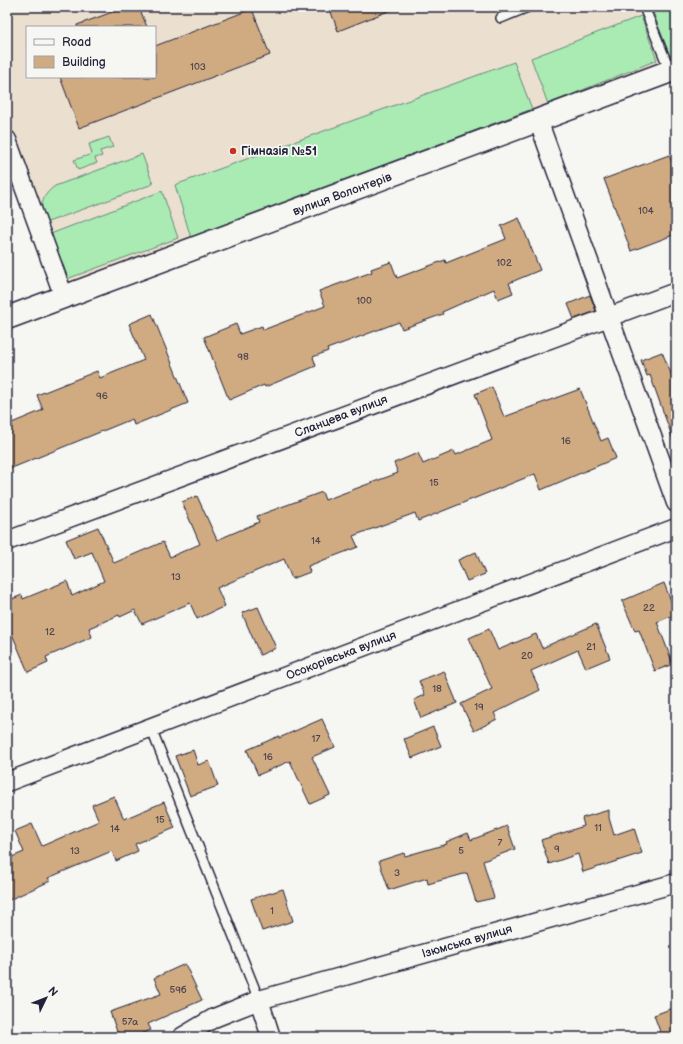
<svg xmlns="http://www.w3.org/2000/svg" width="683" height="1044" font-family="'Balsamiq Sans',sans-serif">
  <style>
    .built { fill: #ebe0d0; fill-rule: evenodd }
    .grass { fill: #aaebb4; stroke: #668678 }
    .building { fill: #d0ab82; stroke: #22223b }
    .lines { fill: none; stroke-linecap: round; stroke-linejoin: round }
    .lane-casing { stroke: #22223b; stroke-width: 12 }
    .street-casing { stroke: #22223b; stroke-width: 21 }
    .secondary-casing { stroke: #22223b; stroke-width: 25 }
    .lane { stroke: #f6f6f2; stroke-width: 9 }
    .street { stroke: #f6f6f2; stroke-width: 18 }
    .secondary { stroke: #f6f6f2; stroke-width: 22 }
    .poi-dot { fill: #c8321e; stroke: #f6f6f2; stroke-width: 1.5 }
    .labels { text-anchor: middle; stroke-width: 3.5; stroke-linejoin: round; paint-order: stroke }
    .number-label { font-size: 10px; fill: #4e444d }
    .poi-label { font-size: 12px; font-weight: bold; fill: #22223b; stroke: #f6f6f2; text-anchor: start }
    .street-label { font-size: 12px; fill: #22223b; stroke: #f6f6f2 }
  </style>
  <rect width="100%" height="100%" fill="#f6f6f2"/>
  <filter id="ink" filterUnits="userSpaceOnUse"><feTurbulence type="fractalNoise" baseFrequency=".025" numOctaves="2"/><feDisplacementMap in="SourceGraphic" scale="8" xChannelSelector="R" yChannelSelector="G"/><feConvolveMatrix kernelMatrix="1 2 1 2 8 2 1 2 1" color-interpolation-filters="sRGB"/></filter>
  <g filter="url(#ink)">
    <path class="built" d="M7 7H676V69L64 297 7 140ZM27 27H155V77H27Z"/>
    <path class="grass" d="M667 7H676V54L670 56 653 12Z
      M641 16 657 60 548 104 531 58Z
      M514 62 532 109 191 238 175 185Z
      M109 137 113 147 100 151 102 156 95 158 97 163 78 170 74 160 92 154 89 144Z
      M142 154 153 184 45 223C39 207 41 196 55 186Z
      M162 191 178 238 64 280 48 235Z"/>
    <path class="building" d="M126 7H139L147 27H77V25Z
      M329 7H396V8L338 31Z
      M252 9 270 55 79 128 60 77H155V46Z
      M669 155 676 174V234L631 251 604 179Z
      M519 218 540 270 509 283 513 293 498 299 494 289 442 312 443 314 402 329 399 322 327 349 328 351 313 357 316 366 265 387 264 385 229 400 204 337 236 324 240 334 262 326 263 330 325 306 319 291 372 272 371 269 391 262 397 278 445 260 446 263 506 239 501 226Z
      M590 295 596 311 574 319 568 304Z
      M152 314 188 403 134 425 132 419 7 470V425L43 410 37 395 97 371 100 378 144 360 129 324Z
      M662 352 672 376 676 374V442H674L650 375 647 376 641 360Z
      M492 387 504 417 580 389 601 441 608 438 616 458 541 490 535 474 418 521 415 513 353 536 358 547 308 566 310 572 292 579 284 559 217 588 225 606 197 619 190 603 142 624 135 610 120 617 119 615 89 628 92 637 46 657 48 663 28 672 7 622V601L22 595 23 599 67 581 72 596 104 581 92 552 74 559 66 540 98 527 114 563 163 542 170 557 200 544 182 502 197 496 217 540 259 522 257 516 322 492 325 500 398 473 394 463 418 453 423 464 454 451 456 455 492 440 475 394Z
      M476 552 485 574 467 581 458 560Z
      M664 583 676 614 657 622 673 664 655 671 639 630 635 631 622 601Z
      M258 607 276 648 260 655 242 613Z
      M596 624 610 658 586 668 578 650 531 671 540 690 494 713 497 719 474 731 461 704 492 689 469 638 489 629 498 650 536 634 542 648Z
      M444 671 457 703 421 718 414 700 425 695 419 681Z
      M322 719 335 747 312 757 330 795 310 804 290 761 258 775 247 750 279 736V738Z
      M433 727 441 746 412 758 404 739Z
      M193 750 198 765 209 761 218 786 190 796 175 756Z
      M114 796 124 819 164 802 175 828 135 844 138 851 116 861 112 851 48 878 50 881 7 901V859L24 852 15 831 32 824 42 846 99 821 92 805Z
      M609 810V818L614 835 634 828 642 853 583 872 578 854 549 864 541 840 584 826 582 818Z
      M507 826 515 849 483 861 494 898 476 902 467 873 428 884 427 878 389 890 379 861 404 853 405 856 447 844 446 842 468 833 471 840Z
      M283 889 293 921 262 931 251 899Z
      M185 964 202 1000 148 1024 151 1030 133 1037H119L110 1012 161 994 154 978Z
      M676 1007V1032L662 1037 654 1015Z"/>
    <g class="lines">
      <g class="lane-casing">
        <path id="lane" d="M644 7 670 71
          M501 18 528 7
          M151 728 259 1000"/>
      </g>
      <g class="street-casing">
        <path id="street" d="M538 120 676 503
          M7 140 64 297
          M7 541 676 292
          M7 782 676 528
          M259 1000 676 883
          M182 1037 214 1018 259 1000 271 1037"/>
      </g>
      <g class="secondary-casing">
        <path id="secondary" d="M7 318 676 69"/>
      </g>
      <use href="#lane" class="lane"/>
      <use href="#street" class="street"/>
      <use href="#secondary" class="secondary"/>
    </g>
  </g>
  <circle class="poi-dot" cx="233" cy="151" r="4"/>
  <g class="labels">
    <g class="number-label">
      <text x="198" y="70">103</text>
      <text x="646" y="214">104</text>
      <text x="504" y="266">102</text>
      <text x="364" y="304">100</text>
      <text x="243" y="360">98</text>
      <text x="102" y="399">96</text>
      <text x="566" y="444">16</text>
      <text x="434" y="486">15</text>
      <text x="316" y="544">14</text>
      <text x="176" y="580">13</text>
      <text x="649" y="611">22</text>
      <text x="50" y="635">12</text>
      <text x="591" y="650">21</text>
      <text x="527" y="659">20</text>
      <text x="437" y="692">18</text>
      <text x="479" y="710">19</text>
      <text x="316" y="742">17</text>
      <text x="268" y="760">16</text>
      <text x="160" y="823">15</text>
      <text x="598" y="831">11</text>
      <text x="115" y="832">14</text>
      <text x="500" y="846">7</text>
      <text x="557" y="852">9</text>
      <text x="75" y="854">13</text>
      <text x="461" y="854">5</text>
      <text x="397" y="876">3</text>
      <text x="272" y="914">1</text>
      <text x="178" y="993">59б</text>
      <text x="130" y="1025">57а</text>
    </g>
    <g class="poi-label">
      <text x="241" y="155">Гімназія №51</text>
    </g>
    <g class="street-label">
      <text transform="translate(342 194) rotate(-20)" y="4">вулиця Волонтерів</text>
      <text transform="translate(341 416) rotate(-21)" y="4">Сланцева вулиця</text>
      <text transform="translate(341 655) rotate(-21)" y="4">Осокорівська вулиця</text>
      <text transform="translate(467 941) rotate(-16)" y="4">Ізюмська вулиця</text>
    </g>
  </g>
  <rect width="683" height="1044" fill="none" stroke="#f6f6f2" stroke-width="24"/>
  <rect x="12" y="12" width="659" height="1020" fill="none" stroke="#22223b" stroke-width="1.5" filter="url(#ink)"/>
  <rect x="26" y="26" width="130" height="52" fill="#f6f6f2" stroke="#a1a1a9"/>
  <rect x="34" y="39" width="20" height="6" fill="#f6f6f2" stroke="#a1a1a9"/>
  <text x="62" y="46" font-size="12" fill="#22223b">Road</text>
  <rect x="34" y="56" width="20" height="12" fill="#d0ab82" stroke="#a1a1a9"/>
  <text x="62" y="66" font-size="12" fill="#22223b">Building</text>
  <g transform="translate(46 998) rotate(47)" stroke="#f6f6f2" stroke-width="3" paint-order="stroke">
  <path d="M0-3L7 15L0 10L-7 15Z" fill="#22223b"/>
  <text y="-6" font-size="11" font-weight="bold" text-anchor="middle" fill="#22223b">N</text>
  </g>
</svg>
